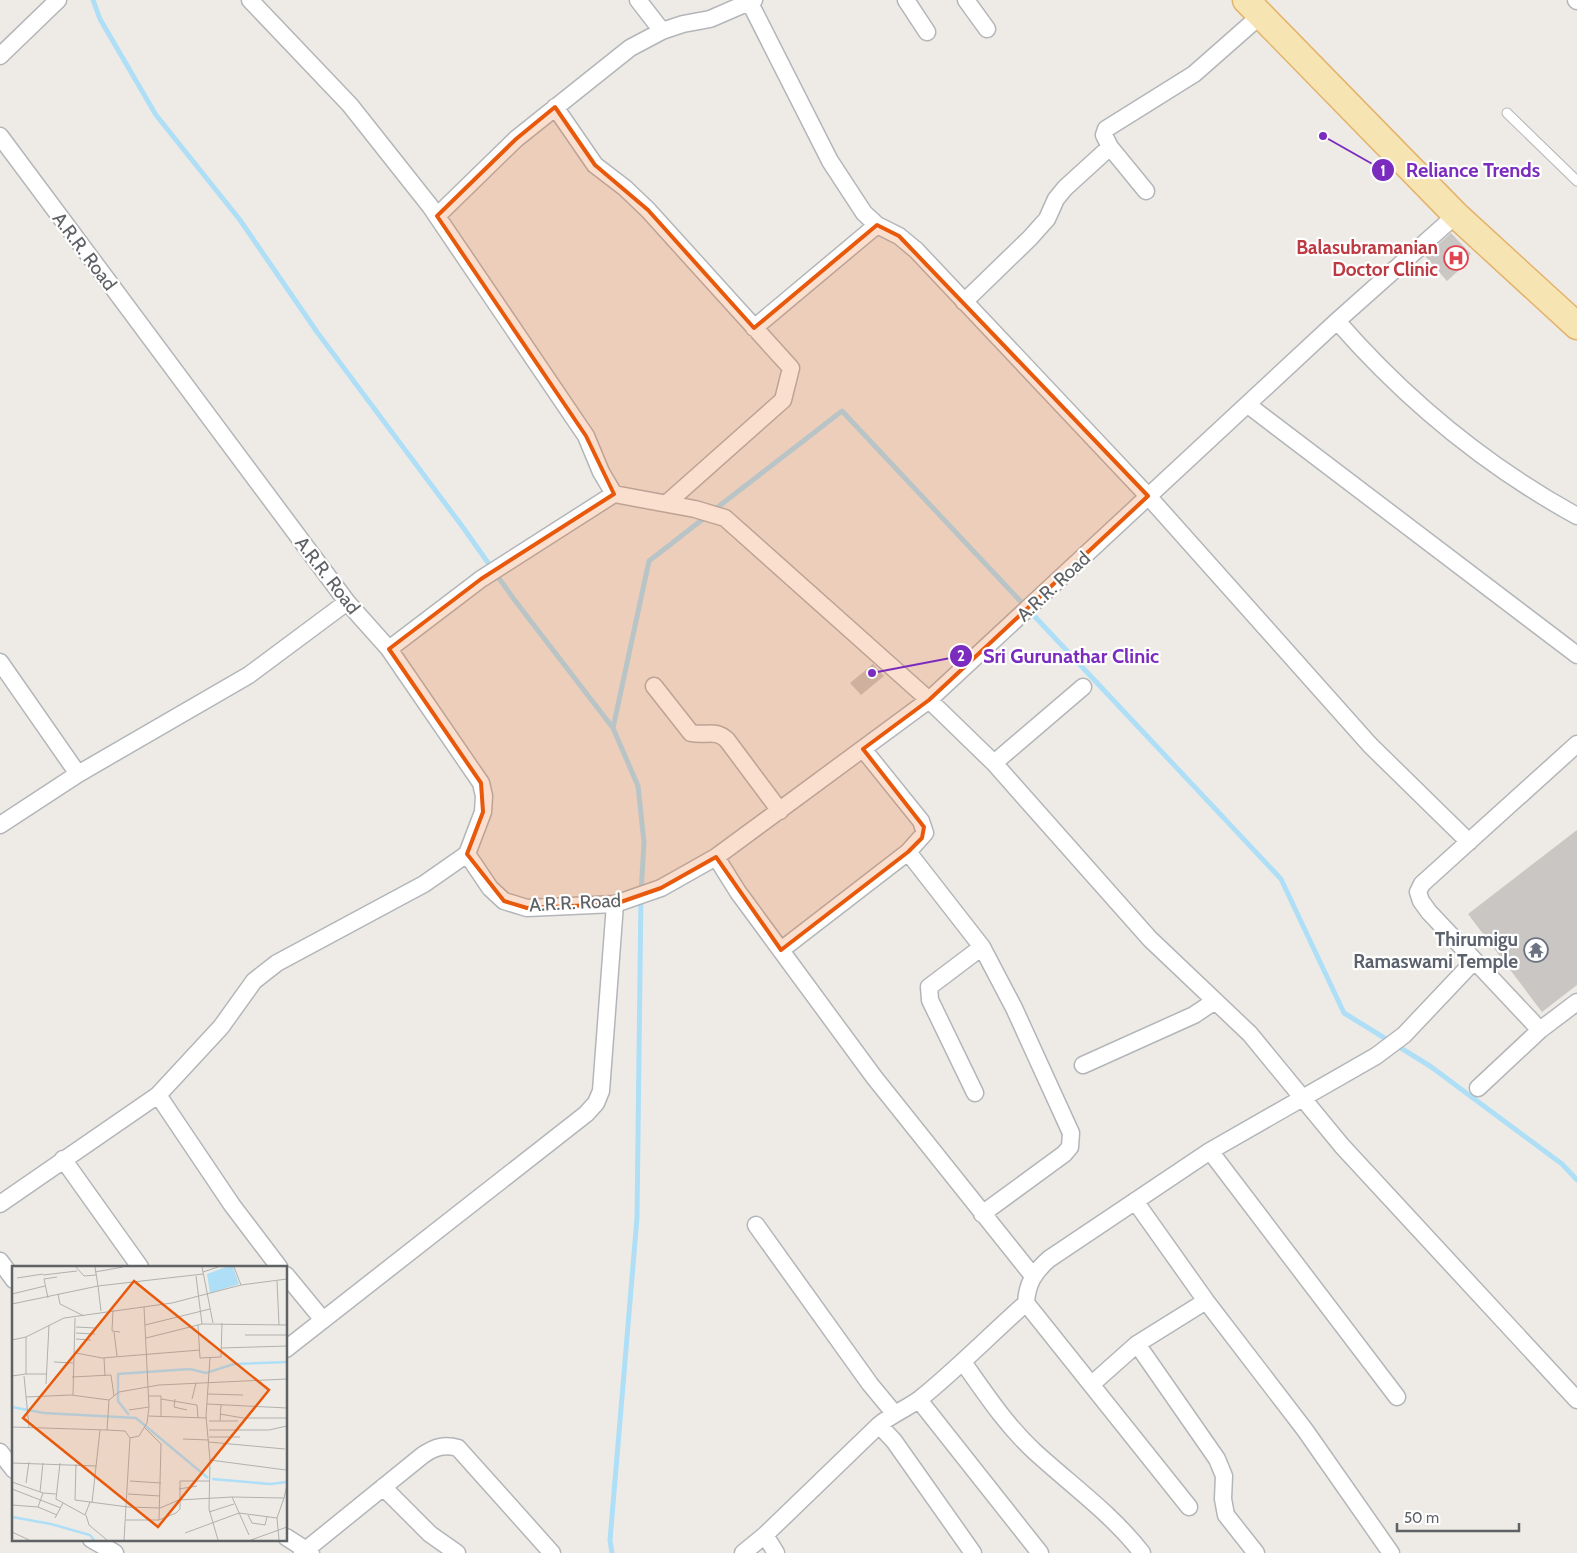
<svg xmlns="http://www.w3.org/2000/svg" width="1577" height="1553" font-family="Cabin,sans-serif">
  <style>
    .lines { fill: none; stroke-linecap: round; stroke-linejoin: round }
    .stream { stroke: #aedff6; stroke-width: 5 }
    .building { fill: #cac6c3 }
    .service-casing { stroke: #b3b6b9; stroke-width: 11 }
    .minor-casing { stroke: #b3b6b9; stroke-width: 19 }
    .primary-casing { stroke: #e3b36b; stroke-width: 29 }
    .service { stroke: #fff; stroke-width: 9 }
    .minor { stroke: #fff; stroke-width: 16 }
    .primary { stroke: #f7e4b3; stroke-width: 26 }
    .marked { fill: #e8590c; fill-opacity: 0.2; stroke: #e8590c; stroke-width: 4; stroke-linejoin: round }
    .labels { text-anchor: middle; stroke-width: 4.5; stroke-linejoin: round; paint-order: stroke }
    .health-label { font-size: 19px; font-weight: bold; fill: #be3a42; stroke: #fff; text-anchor: end }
    .street-label { font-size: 19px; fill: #5e6265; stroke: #fff }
    .worship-label { font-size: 19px; font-weight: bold; fill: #5b616d; stroke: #fff; text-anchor: end }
    .inset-river { fill: none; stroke: #aedff6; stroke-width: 2.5 }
    .inset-road { fill: none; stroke: #b0b0ae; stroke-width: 1 }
    .view { fill: #e8590c; fill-opacity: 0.15; stroke: #e8590c; stroke-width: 2.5 }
    .inset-edge { fill: none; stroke: #5e6265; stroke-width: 2.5 }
    .leader { fill: none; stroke: #7b2cbf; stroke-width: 2 }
    .callout-dot { fill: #7b2cbf; stroke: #fff; stroke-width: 2 }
    .mark-label { font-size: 15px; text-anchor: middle; font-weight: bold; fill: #fff }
    .callout-label { font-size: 20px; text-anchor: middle; font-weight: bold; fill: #7b2cbf; stroke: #fff; stroke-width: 4.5; stroke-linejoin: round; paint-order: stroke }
  </style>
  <rect width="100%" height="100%" fill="#eeebe6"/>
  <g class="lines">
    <path class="stream" d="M93 0 100 19 156 115 240 220 317 332 462 526 513 598 613 728 638 786 644 842 641 893 637 1218 610 1540 612 1553
      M714 510 842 411 1281 879 1344 1013 1430 1066 1562 1164 1577 1180
      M613 728 649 561 707 516"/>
  </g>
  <path class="building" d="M1451 233 1471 254 1465 260 1467 263 1447 281 1425 256Z
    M873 664 884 676 861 695 850 683Z
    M1577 830V985L1542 1012 1468 914Z"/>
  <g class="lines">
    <g class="service-casing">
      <path id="service" d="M1507 113 1577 181"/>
    </g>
    <g class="minor-casing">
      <path id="minor" d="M250 0 350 105 430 206 586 436 601 472 614 494 695 509 725 518 929 700 994 763 1150 939 1250 1034 1342 1146 1577 1400
        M638 0 662 31
        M906 0 927 32
        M966 0 987 29
        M1576 0 1577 1
        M750 3 830 161 864 213 877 225 899 236 916 250 1148 496 1370 745 1469 842
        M0 56 58 0
        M555 107 595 165 625 188 648 210 791 368 783 400 667 503
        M0 136 347 602 389 649 481 783 484 796 483 812 467 854 490 888 504 901 527 908 615 904 661 888 716 857 929 700 1337 321 1456 215
        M1146 191 1110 147 1104 135 1106 129 1194 74 1261 15
        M437 216 516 139 630 48 662 31 683 24 710 19 754 0
        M964 302 1030 238 1047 219 1056 199 1065 188 1110 147
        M1337 321C1405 399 1486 466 1577 516
        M754 328 877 225
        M1248 405 1577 655
        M389 649 481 579 614 494
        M0 662 78 774
        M654 686 691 733C706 736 716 729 727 740L780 811
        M1577 744 1422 884 1418 892 1421 901 1429 912 1540 1030 1577 1002
        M994 763 1083 687
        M0 825 78 774 249 675 347 602
        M908 852 982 947 1014 1008 1071 1133 1070 1147 1064 1154 982 1214
        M716 857 738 892 874 1077 1033 1276
        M781 950 908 852 925 833 921 821 863 749
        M1083 1065 1194 1015 1215 1001
        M1478 1088 1540 1030
        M975 1093 930 1000 929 987 982 947
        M158 1095 232 1205 279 1267
        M1210 1151 1397 1397
        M63 1159 140 1267
        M1135 1201 1206 1301 1305 1430 1391 1553
        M0 1204 158 1095 221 1027 254 981 277 963 424 884 467 854
        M756 1225 870 1384 894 1413
        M0 1261 14 1280
        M286 1275 323 1320
        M1026 1303 1189 1507
        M1137 1344 1217 1459 1224 1476 1223 1499 1226 1515 1256 1553
        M286 1349 586 1114 596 1103 601 1091 615 904
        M963 1362C985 1393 1006 1425 1034 1451 1071 1485 1112 1514 1142 1553
        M1092 1384 1137 1344 1206 1301
        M919 1400 1040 1553
        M879 1425 894 1441 973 1553
        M0 1452 14 1470
        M383 1487 430 1534 457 1553
        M765 1535 776 1553
        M286 1537 311 1553
        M91 1539 115 1553
        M302 1553 423 1455C435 1447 444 1444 458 1448L552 1553
        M743 1553 765 1535 879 1425C892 1414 908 1408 921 1398 958 1368 991 1334 1026 1303 1027 1284 1034 1272 1049 1259L1210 1151 1376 1056 1404 1035 1474 961"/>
    </g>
    <g class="primary-casing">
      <path id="primary" d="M1246 0 1456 215 1577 326"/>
    </g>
    <use href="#service" class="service"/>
    <use href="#minor" class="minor"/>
    <use href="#primary" class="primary"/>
  </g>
  <path class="marked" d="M555 107 595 165 648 210 754 328 877 225 899 236 1148 496 929 700 863 749 924 827 922 838 908 852 781 950 716 857 661 888 615 904 527 908 504 901 467 854 483 812 481 783 389 649 481 579 614 494 586 436 437 216 516 139Z"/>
  <defs>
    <g id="hospital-ring" transform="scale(1.25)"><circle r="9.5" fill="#fff" stroke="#e0444e" stroke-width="1.5"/><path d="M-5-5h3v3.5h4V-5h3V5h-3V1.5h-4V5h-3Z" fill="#e0444e"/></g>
    <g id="temple-ring" transform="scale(1.25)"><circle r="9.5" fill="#fff" stroke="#6b7280" stroke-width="1.5"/><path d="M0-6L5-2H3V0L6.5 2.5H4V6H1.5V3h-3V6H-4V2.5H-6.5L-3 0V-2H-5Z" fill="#6b7280"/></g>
  </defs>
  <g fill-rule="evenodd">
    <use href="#hospital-ring" x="1456" y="258"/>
    <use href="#temple-ring" x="1536" y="950"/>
  </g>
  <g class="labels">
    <g class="health-label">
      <text x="1438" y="254">Balasubramanian<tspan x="1438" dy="22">Doctor Clinic</tspan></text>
    </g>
    <g class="street-label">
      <text transform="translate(85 251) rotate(53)" y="7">A.R.R. Road</text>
      <text transform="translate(328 575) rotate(52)" y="7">A.R.R. Road</text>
      <text transform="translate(1053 586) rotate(-43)" y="7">A.R.R. Road</text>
      <text transform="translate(575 902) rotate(-3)" y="7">A.R.R. Road</text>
    </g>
    <g class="worship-label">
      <text x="1518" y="946">Thirumigu<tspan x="1518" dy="22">Ramaswami Temple</tspan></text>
    </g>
  </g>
  <g transform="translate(12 1266)">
    <rect width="275" height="275" fill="#eeebe6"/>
    <path d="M214 1H221L227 18 198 27 195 8Z" fill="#aedff6"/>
    <path class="inset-river" d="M0 141 32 147 124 152 196 212M117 149 106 135V108L178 103 194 107 222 98 275 96M200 213 258 218 275 216M0 251 39 258 78 269 82 274"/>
    <path class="inset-road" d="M64 1 72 10 84 9M190 1 201 57M222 1 229 19M83 6 111 1M191 6 206 1M31 9 65 5M184 10 190 58M5 12 31 8M265 15 267 59M0 28 33 20M46 28 48 38 72 50M36 32 32 13 45 11M0 38 86 20 83 1M101 44 100 65 108 66M89 45 86 20 191 8M133 59 198 43M186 59 188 92 209 91 210 57M64 61 83 62M102 66 105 90M64 67 83 68M233 69H275M134 72 190 58 275 59M64 73 79 74M0 74 14 71 52 52 160 37 229 19 275 13M209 82 275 80M64 87 90 92 188 84M92 92 93 110M198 92 194 150 198 194 197 243 206 274M42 96 61 97M14 108H34M0 110 14 108V71M12 110 17 161M60 111 99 109 102 130M34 118 37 59M196 128 231 129M61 129 63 52M137 130H149V151M14 131 59 129 97 134 107 126 147 119 275 113M149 133 185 139 186 152M163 133 162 141 175 144M180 133 184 117M195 138 275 142M117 144 137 141M208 148 231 152H275M136 150 195 152M197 155H226M208 155 209 139M0 161 95 164 113 165 118 172 127 170 135 157 137 141 132 41M133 162 149 178 147 254M95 164 97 134M197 164H257L275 160M197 171H228M275 171V214M171 173 197 174M197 176 273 183M198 194 274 204M0 197 84 200M48 197 44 233 73 249 78 236M64 198 63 234 116 241 148 242 167 234 220 231 272 232 275 219M118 215 149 217M0 216 31 227M14 217 17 196M0 223 49 242M167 223 185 220M28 226 31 197M116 228 148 230M220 231 237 269M80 237 88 164M0 239 26 241 31 227 44 228M26 241 45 249M197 246 222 238M74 249 77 259 95 274M236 249 240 257 253 259 255 251M43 252 51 237M114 254H147L164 247 168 243V215H198M0 266 17 274M173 267 227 247 265 252M112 274 118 172M239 274 275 261M267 274 265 252 272 232"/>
    <path class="view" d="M122 15 257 124 146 261 11 152Z"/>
    <rect width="275" height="275" class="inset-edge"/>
  </g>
  <path class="leader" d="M1323 136L1383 170M872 673L961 656"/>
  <g class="callout-dot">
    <circle cx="1323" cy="136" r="5"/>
    <circle cx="872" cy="673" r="5"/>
    <circle cx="1383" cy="170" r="12"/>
    <circle cx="961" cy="656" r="12"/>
  </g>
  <g class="mark-label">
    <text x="1383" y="176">1</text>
    <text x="961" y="661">2</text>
  </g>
  <g class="callout-label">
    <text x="1473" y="177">Reliance Trends</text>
    <text x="1071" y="663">Sri Gurunathar Clinic</text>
  </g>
  <path d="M1397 1523v8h122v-8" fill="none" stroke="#5e6265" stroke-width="2.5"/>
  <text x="1404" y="1523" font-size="15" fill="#5e6265" stroke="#ffffff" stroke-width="4" paint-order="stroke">50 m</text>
</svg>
